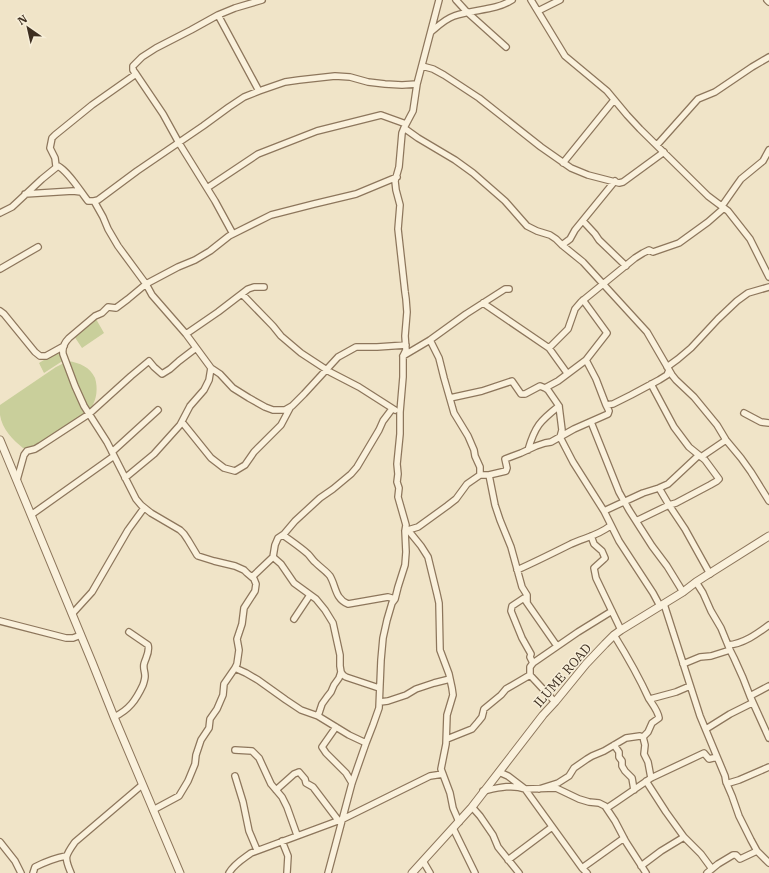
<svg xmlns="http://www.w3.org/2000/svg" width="769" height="873" font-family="'IBM Plex Serif',serif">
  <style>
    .green { fill: #c9cf9b }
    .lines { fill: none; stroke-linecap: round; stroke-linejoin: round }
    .minor-casing { stroke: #8d765c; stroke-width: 8 }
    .tertiary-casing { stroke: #8d765c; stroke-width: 9 }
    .minor { stroke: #faf1dc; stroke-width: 5.5 }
    .tertiary { stroke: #faf1dc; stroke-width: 7 }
    .labels { text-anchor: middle; stroke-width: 3; stroke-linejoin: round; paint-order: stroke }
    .street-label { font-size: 13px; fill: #3d2e20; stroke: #f7eed8 }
  </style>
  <rect width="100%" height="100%" fill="#f0e4c8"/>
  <path class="green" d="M96 319 104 333 82 348 74 336Z
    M59 351 64 360 44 373 39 363Z
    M68 361C80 363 90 367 95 378 98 388 97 399 91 408 89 412 81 416 77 419 63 428 49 437 36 446L30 448H23C13 440 2 429 0 415 0 412 0 408 0 405L56 367Z"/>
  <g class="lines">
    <g class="minor-casing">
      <path id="minor" d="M456 0 467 12 506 47
        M531 0 565 56 607 91 627 115 640 129 708 196 728 211 750 239 769 277
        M767 0 769 2
        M538 11 560 0
        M218 15 259 91
        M431 32C438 26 445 19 454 16 473 9 495 11 512 0
        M422 66 433 69 444 75 479 98 541 147 571 168 588 175 619 183 623 182 664 152
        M404 128 418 138 455 160 473 173 505 201 527 226 537 231 550 235 556 239 562 245 583 262 647 332 672 375 676 380 694 397 717 425 726 440 741 458 751 472 769 501
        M657 145 698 99 715 92 752 67 769 57
        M563 163 614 100
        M56 166 55 158 50 148 52 138 55 135 92 105 136 74
        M207 188 258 154 317 131 381 115 406 124
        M25 194 73 191 81 192
        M94 201 103 217 108 229 118 246 146 284 152 295 186 334 211 368 209 380 204 390 190 406 180 425 154 454 125 478
        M722 206 736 186 741 179 763 161 769 150
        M0 213 12 207 42 179 58 166C69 172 80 191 88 201H94L98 200 137 171 203 126 229 107 244 97 259 91 285 82 299 80 335 76 350 77 368 82 385 84 402 85 417 84
        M583 221 595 234 599 240 626 266
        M233 234 215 201 179 143 163 114 136 74 133 70V66L142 57 156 48 191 30 218 15 235 8 262 0
        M562 245 570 239 575 230 615 181
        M0 269 38 247
        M242 294 273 326 281 336 301 353 330 372 359 387 395 410
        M583 300 607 333 586 360 558 381 545 388 548 390 559 406 562 430 560 437 573 462 604 511 619 541 653 593 660 606
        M483 303 549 348 567 373
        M0 311 4 314 35 352 40 356H46L64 346
        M186 334 218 312 248 289 254 287H264
        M430 340 439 358 444 378 454 413 468 436 474 450 475 456 480 467V475
        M549 348 568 329 575 309 581 302 635 258 643 253 649 250 653 252 679 243 708 222 724 208
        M403 356 430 340 466 314 505 289H509
        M586 360 596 379 606 405
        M667 367 678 359 691 348 718 319 737 301 748 293 769 287
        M211 368 220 374 233 388 249 398 265 407 273 410H285L292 406 304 394 338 357 356 347H377L406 345
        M450 398 482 391 512 381 521 394H525L540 386 545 388
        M744 413 761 422 769 423
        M182 422 211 458 224 468 235 471 245 465 254 452 281 425 290 408
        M591 422 619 492 629 510 652 546 667 566 683 592
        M528 450C535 426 540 421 559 406
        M112 452 158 410
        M701 457 726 440
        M489 475 495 505 500 520 511 547 522 587 527 595V601
        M17 480 24 455 27 451 35 449 40 446 89 414 131 376 149 361 154 367 162 374 170 369 179 361 196 348
        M659 488 669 505 685 529 710 574
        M604 511 643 493 659 488 668 484 699 455
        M31 515 114 456
        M636 521 669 505 676 503 710 485 717 481 719 479 705 460 689 447 674 427 651 384
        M408 530 418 527 447 506 456 499 467 484 480 475H489L506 471 507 468 505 459 521 453 536 446 545 443 551 442 574 429 608 414 609 411 606 405 613 404 631 395 659 380 667 375 669 370
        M405 531 408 530 421 546 428 557 437 594 439 603 440 650 449 674 452 688 453 695 447 715 446 744 441 769 450 793 453 808 459 822
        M283 535C291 541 300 547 308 554 311 557 313 561 316 563 321 568 326 571 330 576 336 586 335 599 348 604L388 597 395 599
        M591 536 594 544 602 551 605 558 604 559 594 568 596 578 621 630
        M273 557 281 564 294 583 316 599 325 610 333 623 340 655V666L341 672 339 678 334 685 331 692 327 697 322 704 318 716
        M517 570C535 562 553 553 571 544 584 538 599 535 610 526V524
        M252 577 273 557 275 545 278 538 284 534 295 521 320 498 333 489 351 474 357 467 379 430 383 421 392 409
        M696 582 703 593 711 611 721 628 730 650 734 658 743 678 750 696 769 738
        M525 600 557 646
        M527 601 524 598 512 606 511 611 522 638 531 654 530 657 533 663 530 667V675L555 702
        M664 604 700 716 725 776 726 782 732 796 739 816 751 840 757 851 769 863
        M72 614 92 592 128 530 144 508
        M294 619 310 595
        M0 621 66 638H73L81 635
        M728 645C743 644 757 634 769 625
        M533 663 578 632 612 611
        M683 664 700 657 711 656 730 650
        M235 668 246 673 258 680 286 700 301 710 318 716 349 735 366 743
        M341 672 343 675 346 677 379 688
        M750 696 769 686
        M650 699 676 692 690 686
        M380 702 388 701 406 695 416 689 434 683 450 679
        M114 717C129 710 136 700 143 685 144 682 145 679 145 676 145 671 143 669 144 664 146 657 150 652 148 645L129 632
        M336 727 322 747 326 753 346 773 352 783
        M706 729 730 714 752 703
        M643 737 645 745 644 754 648 762 651 778
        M447 739 472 729 478 722 482 717 484 709 501 695 506 689 530 675
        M614 745 619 752V757L622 761V766L625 771 632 778 634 790
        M235 750 252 751 259 758 271 784 282 797 287 807 297 835
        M499 772 508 776 525 789 556 788 579 799 589 802 599 803 605 806 615 821 626 842 646 873
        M235 776 243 802 249 831 257 850
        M646 781 666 812 684 837 701 854 712 869
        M726 782 729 783 739 780 769 767
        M539 789 558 783 569 776 574 768 587 759 592 756 604 751 626 738 640 736 643 737 648 732 652 723 659 718C658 711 653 705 649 699 639 677 627 656 614 635
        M276 790 294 774 299 772 305 779 306 783 313 787 338 820
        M483 791C497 788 512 784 525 789L582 868 587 873
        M472 807 480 816 493 835 498 847 519 873
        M607 808 616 802 651 778 704 753 709 759 717 757
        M153 810 179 796 188 781 195 764 196 755 201 740 209 728 210 719 217 709 223 695 224 684 235 668 237 664 239 650 237 639 242 624 244 608 255 591 256 584 254 579 247 573 244 570 235 566 214 561 198 556 197 555 188 540 184 534 180 530 151 513 141 505 136 499 107 442 84 406 75 386 63 354C62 348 65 342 69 338L95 316 102 313 108 307 116 308 128 299 146 284 178 267 195 260 210 251 229 236 271 215 314 204 356 194 397 177
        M453 828 475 873
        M282 841 288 856 287 873
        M0 842 15 861 21 873
        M508 860 552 827
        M423 861 430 873
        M641 866 661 851 684 837
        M582 868 624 838
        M33 873 35 867C45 862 55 858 66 856
        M71 873C64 857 65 856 75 842L142 785
        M229 873C234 864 243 859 251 853L343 819 430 776 443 774
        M328 873 352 783 366 743 373 725 379 708 381 660 383 638 387 620 392 603 395 599 398 587 405 565 406 552 405 531 406 525 398 497 399 488 397 482 398 474 397 464 400 434V412L403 377V356L406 350 405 336 407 312 406 299 405 292 398 229 400 205 396 190 395 181 399 167 402 133 404 128 413 111 417 84 439 0
        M707 873 718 864 733 855H736L740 859 757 851"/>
    </g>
    <g class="tertiary-casing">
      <path id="tertiary" d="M0 440 92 662 114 717 180 873
        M412 873 472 807 543 715 555 702 586 664 605 644 614 635 621 630 683 592 696 582 769 536"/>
    </g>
    <use href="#minor" class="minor"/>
    <use href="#tertiary" class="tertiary"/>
  </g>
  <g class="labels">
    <g class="street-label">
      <text transform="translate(562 675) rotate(-49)" y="5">ILUME ROAD</text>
    </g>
  </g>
  <g transform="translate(28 28) rotate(326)" stroke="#f7eed8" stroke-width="3" paint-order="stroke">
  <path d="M0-3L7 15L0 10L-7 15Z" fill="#3d2e20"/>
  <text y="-6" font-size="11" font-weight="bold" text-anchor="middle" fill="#3d2e20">N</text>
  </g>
</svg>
